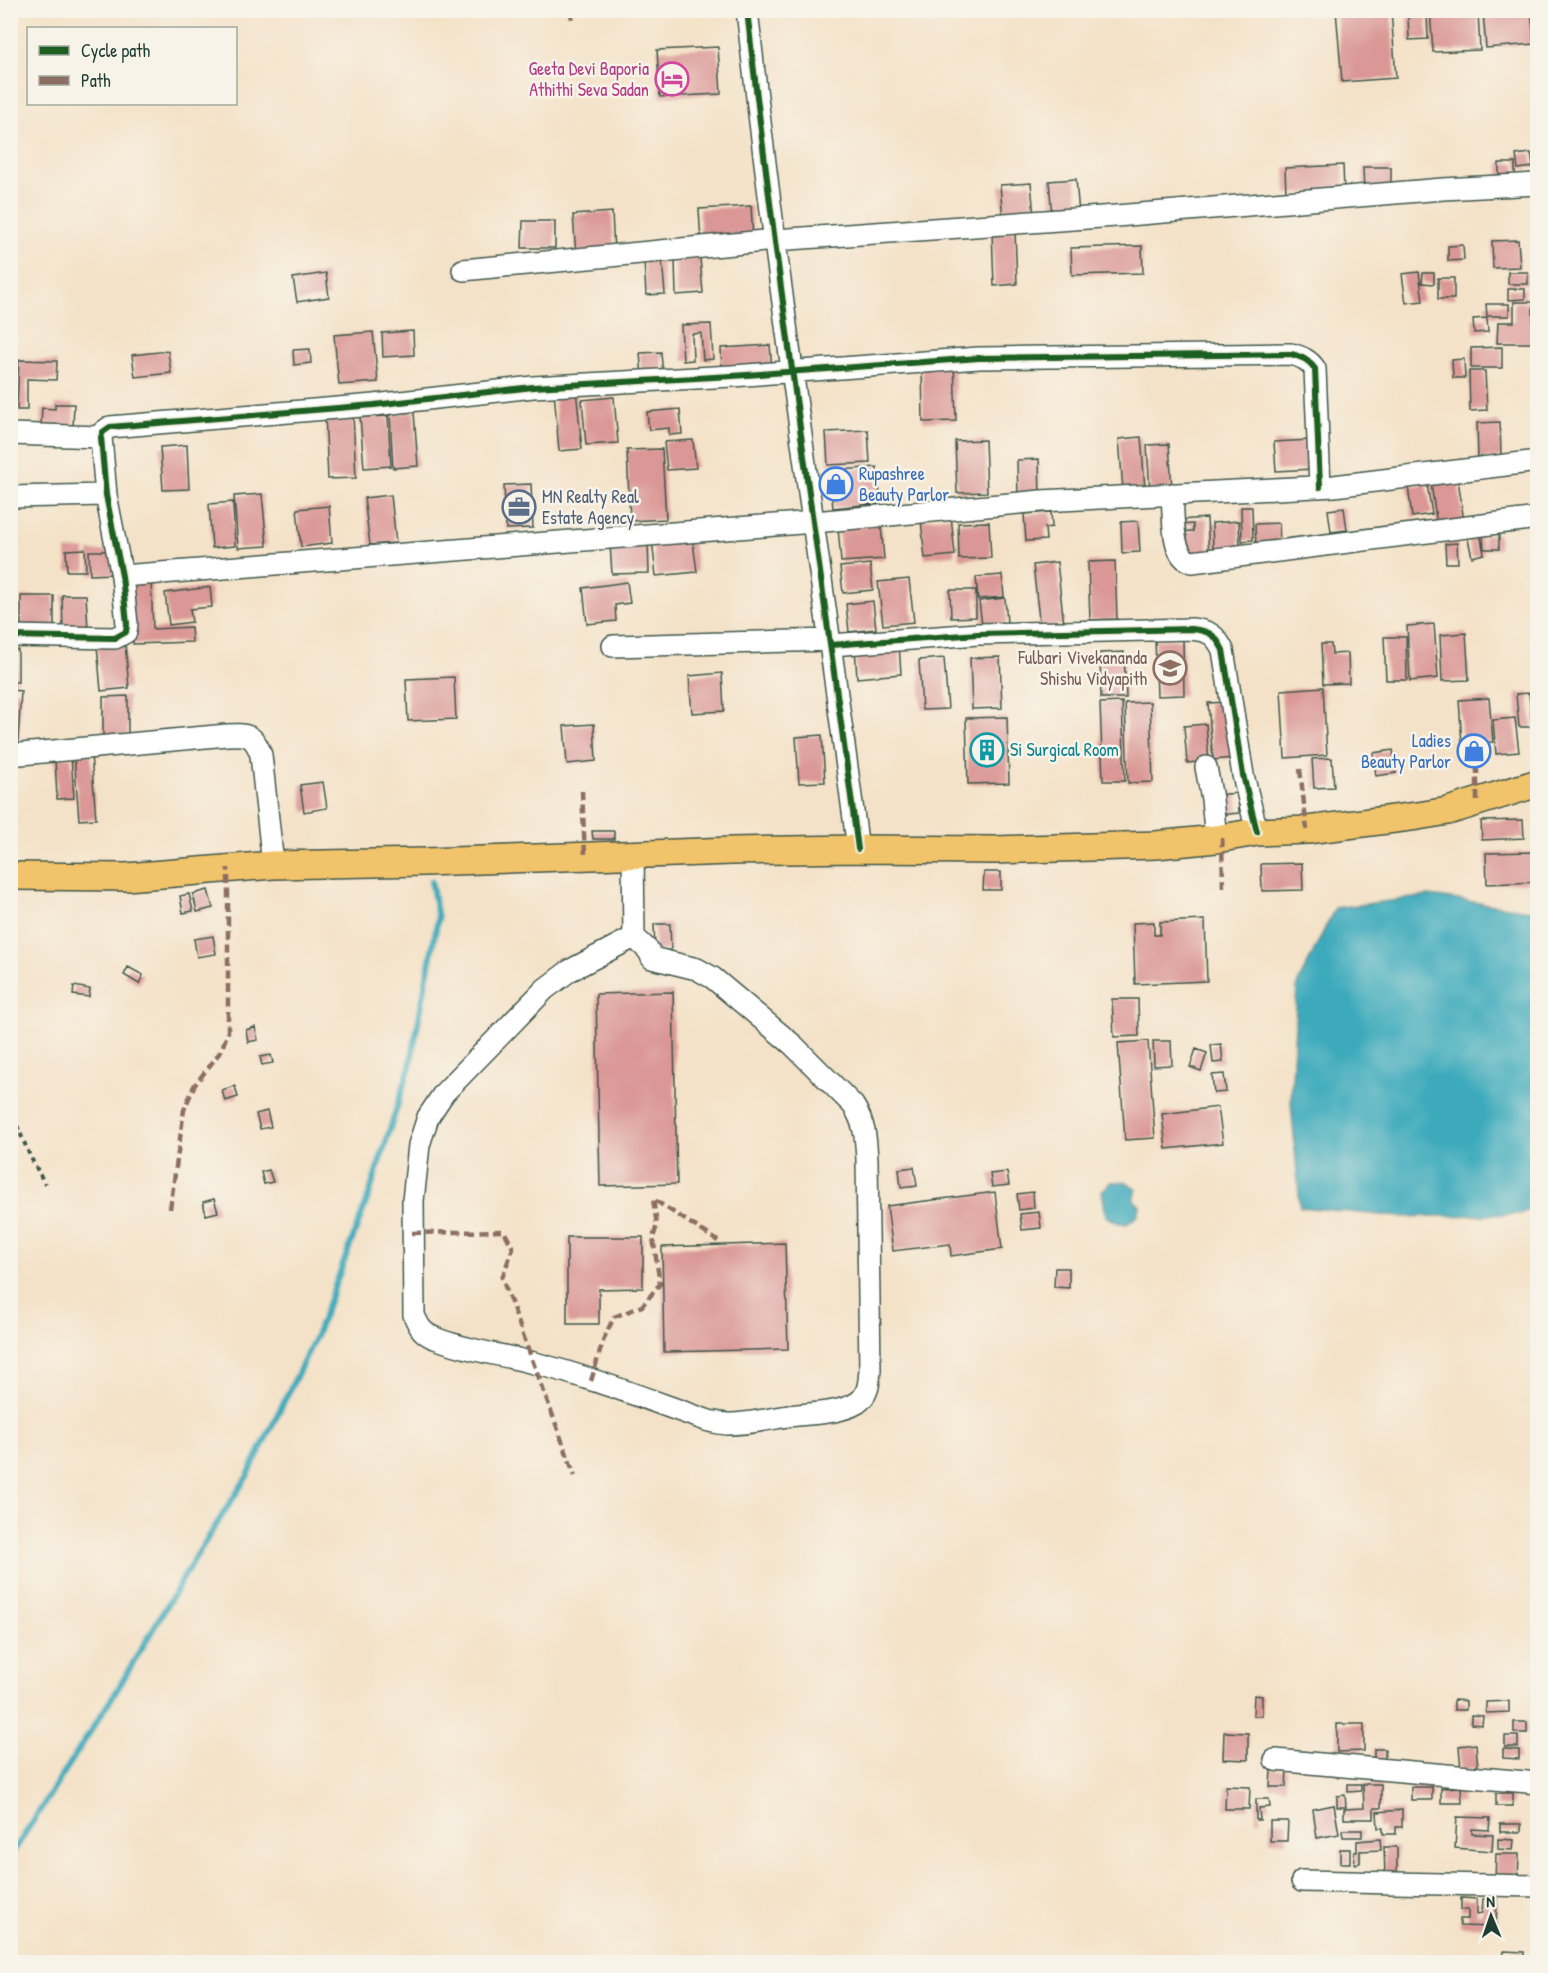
<svg xmlns="http://www.w3.org/2000/svg" width="1548" height="1973" font-family="'Patrick Hand',sans-serif">
  <style>
    .water { fill: #3daabc; stroke: #2e7478; stroke-width: 1.5 }
    .lines { fill: none; stroke-linecap: round; stroke-linejoin: round }
    .stream { stroke: #3daabc; stroke-width: 6 }
    .building { fill: #da9795 }
    .minor-casing { stroke: #3f564a; stroke-width: 24 }
    .major-casing { stroke: #3f564a; stroke-width: 30 }
    .path { stroke: #3f564a; stroke-width: 4; stroke-dasharray: 4.5 4.5; stroke-linecap: butt }
    .minor { stroke: #fff; stroke-width: 21 }
    .major { stroke: #f1c36a; stroke-width: 27 }
    .quiet { stroke: #8d6e63; stroke-width: 4.5; stroke-dasharray: 9 4.5; stroke-linecap: butt }
    .cycleway-casing { stroke: #f7f3e8; stroke-width: 10 }
    .cycleway { stroke: #1b5e20; stroke-width: 6 }
    .labels { text-anchor: middle; stroke-width: 5; stroke-linejoin: round; paint-order: stroke }
    .hotel-label { font-size: 18px; fill: #b23c85; stroke: #f7f3e8; text-anchor: end }
    .shop-label { font-size: 18px; fill: #366cbe; stroke: #f7f3e8; text-anchor: start }
    .service-label { font-size: 18px; fill: #4e5e75; stroke: #f7f3e8; text-anchor: start }
    .education-label { font-size: 18px; fill: #785e54; stroke: #f7f3e8; text-anchor: end }
    .culture-label { font-size: 18px; fill: #0d838f; stroke: #f7f3e8; text-anchor: start }
  </style>
  <rect width="100%" height="100%" fill="#f7f3e8"/>
  <filter id="ink" filterUnits="userSpaceOnUse"><feTurbulence type="fractalNoise" baseFrequency=".0167" numOctaves="2"/><feDisplacementMap in="SourceGraphic" scale="12" xChannelSelector="R" yChannelSelector="G"/><feConvolveMatrix kernelMatrix="1 2 1 2 8 2 1 2 1" color-interpolation-filters="sRGB"/></filter>
  <filter id="wash" filterUnits="userSpaceOnUse"><feTurbulence type="fractalNoise" baseFrequency=".008" numOctaves="4" result="noise"/><feDisplacementMap in="SourceGraphic" scale="24" xChannelSelector="R" yChannelSelector="G"/><feGaussianBlur stdDeviation="1.35" result="paint"/><feColorMatrix in="noise" values="0 0 0 0 0 0 0 0 0 0 0 0 0 0 0 0 0 1.4 0 .05"/><feComposite in="paint" operator="in"/></filter>
  <g filter="url(#wash)">
    <rect width="100%" height="100%" fill="#f4e2c8"/>
    <path class="water" d="M1429 896 1537 911V1206L1520 1214 1400 1217 1300 1207 1291 1101 1297 985 1335 908Z
      M1111 1182H1127L1137 1190 1133 1199 1140 1206 1138 1215 1127 1224 1119 1223 1106 1216 1102 1191Z"/>
    <g class="lines">
      <path class="stream" d="M10 1857 117 1690 195 1558 248 1475 316 1336 369 1195 410 1066 438 918 431 881"/>
    </g>
    <g id="blocks">
      <path class="building" d="M1336 10H1391L1396 78 1342 82Z
        M1430 10H1478L1480 50 1433 52Z
        M1496 10H1531L1534 44 1486 48 1483 12Z
        M1427 14 1428 39 1409 40 1408 15Z
        M718 47 721 94 660 97 657 50Z
        M1531 153 1533 167 1518 169 1516 155Z
        M1499 163H1515V181H1499Z
        M1343 165 1344 191 1286 194 1285 168Z
        M1363 167H1391V191H1364Z
        M1076 179 1079 214 1052 216 1049 181Z
        M1031 183 1034 216 1003 219 1000 185Z
        M751 206 753 239 701 243 699 209Z
        M612 212 614 251 576 254 573 215Z
        M523 221H555V248H522Z
        M1015 231 1017 284 994 286 992 232Z
        M1518 240 1520 267 1493 268 1492 241Z
        M1463 245 1464 260 1448 261V246Z
        M1142 246 1143 273 1072 275 1071 248Z
        M700 258 703 293 676 295 675 260Z
        M662 259 665 294 646 295 644 260Z
        M1419 272 1423 301 1406 303 1402 274Z
        M1508 272H1528V284H1508Z
        M326 273 329 297 297 302 293 278Z
        M1423 273H1434V284L1422 283Z
        M1438 278H1454V299H1438Z
        M1508 289H1525V299L1508 300Z
        M1514 302H1533V343H1497L1498 322H1514Z
        M1486 304H1509V316H1487Z
        M1487 318 1488 332 1474 333 1473 319Z
        M711 324 713 359 703 360 701 333 692 334 693 360 683 361 681 325Z
        M413 331 414 355 383 357 382 333Z
        M373 332 378 382 339 385 334 335Z
        M770 345 772 369 722 372 721 348Z
        M1502 347V368H1471V348Z
        M310 349 311 363 294 365 293 350Z
        M168 351 171 373 135 377 132 355Z
        M661 352 663 376 642 378 640 353Z
        M1464 359 1465 378H1453L1452 360Z
        M19 360 57 361 56 380 27 379V410H17Z
        M954 364 956 421 923 422 922 365Z
        M1469 371H1485L1487 410 1470 411Z
        M576 389 582 449 559 451 554 391Z
        M614 397 618 443 586 445 582 400Z
        M55 404H74L73 427 41 426 42 408 55 409Z
        M680 409 682 434 669 435V428L649 430 647 412Z
        M414 412 418 466 393 468 390 414Z
        M353 413 356 478 328 479 325 414Z
        M388 416 391 466 364 468 360 417Z
        M1500 422 1501 457 1478 458 1477 423Z
        M868 430 870 463 828 465 826 432Z
        M1141 437 1145 489 1123 490 1119 439Z
        M693 440 696 468 667 470 664 442Z
        M985 440 987 492 957 493 955 441Z
        M1311 440 1313 469 1276 471 1274 442Z
        M1169 444 1172 489 1150 491 1147 445Z
        M187 445 189 489 163 490 160 447Z
        M662 449 666 519 630 521 627 450Z
        M1039 459 1040 497 1018 498 1017 460Z
        M877 467 881 503 833 508 829 471Z
        M1458 479 1464 522 1437 526 1431 483Z
        M531 484 533 528 506 529 504 485Z
        M1427 484 1432 514 1412 517 1408 486Z
        M262 494 267 546 238 548 234 496Z
        M391 495 396 543 370 545 364 498Z
        M233 502 235 546 212 548 209 504Z
        M329 506 332 543 301 547 297 509Z
        M1241 507H1252L1253 540 1242 541Z
        M1344 508 1347 530 1331 532 1328 510Z
        M1051 512 1052 527 1045 528 1046 540 1026 541 1024 514Z
        M951 516 955 555 925 558 921 520Z
        M1207 518 1209 556 1181 555 1179 532 1193 531V524L1179 525V520Z
        M1138 521 1140 552 1122 553 1121 522Z
        M1239 521 1240 547 1213 548 1212 523Z
        M989 522 991 558 959 559 958 523Z
        M1279 523 1280 546 1256 547 1255 524Z
        M881 524 884 559 841 562 838 527Z
        M1480 532 1484 554 1472 557 1467 535Z
        M692 534 697 572 656 576 652 539Z
        M1499 534V549H1484L1483 535Z
        M648 542 649 573 612 574 610 544Z
        M1457 543 1458 563H1446L1445 544Z
        M85 549 86 571H67L66 550Z
        M89 551H113L114 574 90 575Z
        M1115 561 1117 619 1090 620 1088 562Z
        M1057 562 1064 625 1040 628 1033 565Z
        M870 564 873 590 843 593 840 567Z
        M1002 575 1004 597 978 599 976 577Z
        M909 579 914 622 883 625 878 582Z
        M151 580 153 629 191 627 192 642 133 644 131 581Z
        M627 582 630 603 615 605 616 621 587 624 583 588Z
        M210 587 212 607 190 609 192 622 169 625 165 593Z
        M950 590H976V617L951 618Z
        M62 595H86L88 630 63 631Z
        M21 596H54V632H21Z
        M1005 598 1007 623 982 625 979 601Z
        M873 601 876 629 849 632 846 604Z
        M1434 624 1438 678 1410 681 1407 626Z
        M1466 633 1469 680 1442 681 1440 635Z
        M1384 637H1406L1407 680H1386Z
        M1183 639 1184 695 1157 696 1155 640Z
        M125 643 129 688 101 691 97 645Z
        M899 644 901 674 857 678 855 648Z
        M1321 644H1331L1332 654 1348 653 1349 683 1323 684Z
        M10 650H18V682H10Z
        M1124 652 1126 698H1101L1100 653Z
        M1000 657 1002 708 972 709 970 658Z
        M944 658 948 709 922 710 919 660Z
        M722 673 724 711 692 713 689 676Z
        M454 677 456 719 408 721 406 679Z
        M1323 687 1327 755 1285 758 1281 690Z
        M10 690 21 691 18 742 10 741Z
        M1529 693 1532 727H1519L1516 694Z
        M128 696V735L103 736V697Z
        M1489 698 1493 742 1462 744 1459 700Z
        M1122 702 1125 781H1103L1100 703Z
        M1150 702 1153 782 1128 783 1125 703Z
        M1228 702 1233 758 1213 760 1208 703Z
        M1007 717 1009 783 968 784 966 718Z
        M1515 718 1519 752 1496 754 1493 720Z
        M594 724 596 761 567 764 564 726Z
        M1206 724 1209 761 1187 763 1184 726Z
        M822 735 825 782 799 783 796 737Z
        M1393 750 1396 773 1376 776 1373 753Z
        M91 754 96 819 79 820 74 755Z
        M71 757 74 798 57 799 55 758Z
        M1332 758 1334 787 1314 788 1312 759Z
        M323 782 327 808 304 812 300 785Z
        M1238 793 1239 813 1218 815 1216 795Z
        M1523 820 1524 838 1482 840 1481 821Z
        M592 831H614V839H593Z
        M1538 852V882L1487 884 1486 853Z
        M1302 863 1303 890 1262 891 1261 864Z
        M984 872H1001V890H983Z
        M208 890 213 908 197 912 193 894Z
        M189 894 193 911 183 913 180 896Z
        M1205 920 1207 981 1135 984 1133 923 1154 922V935H1160V922Z
        M654 924H670L671 950 655 951Z
        M213 936 216 954 197 957 194 939Z
        M128 967 143 975 139 984 124 975Z
        M74 986 90 989 89 997 73 995Z
        M673 992 677 1184 600 1186 596 994Z
        M1112 999H1138L1139 1036 1114 1037Z
        M255 1027 258 1040 248 1042 246 1030Z
        M1148 1041 1155 1138 1125 1140 1118 1043Z
        M1153 1041H1171L1172 1065 1154 1066Z
        M1221 1044 1223 1062 1213 1063 1211 1045Z
        M1196 1049 1207 1053 1201 1071 1190 1067Z
        M271 1055 273 1063 262 1065 260 1057Z
        M1224 1074 1226 1092 1214 1093 1212 1075Z
        M235 1086 238 1097 225 1101 222 1090Z
        M1218 1107 1223 1143 1166 1149 1162 1114Z
        M267 1111 271 1127 260 1129 256 1114Z
        M914 1167 917 1186 901 1188 899 1169Z
        M269 1170 273 1182 264 1184 261 1172Z
        M1007 1172 1009 1185 992 1187 990 1174Z
        M995 1192 1002 1249 951 1256 950 1244 893 1251 887 1206Z
        M1033 1192 1034 1208 1019 1210 1017 1194Z
        M214 1199 218 1212 206 1215 203 1202Z
        M1039 1212 1041 1228 1022 1230 1020 1214Z
        M567 1237H643V1288L599 1289V1324H567Z
        M785 1243 788 1349 664 1352 662 1247Z
        M1055 1268H1069V1288L1054 1287Z
        M1531 1553H1538V1576H1532Z
        M1254 1695 1262 1696V1716H1253Z
        M1454 1700 1466 1701V1710H1454Z
        M1509 1701V1712L1486 1713V1702Z
        M1471 1715 1483 1716 1482 1725 1471 1724Z
        M1514 1722H1527V1733H1514Z
        M1337 1724H1364V1751L1337 1752Z
        M1224 1732 1248 1733V1760L1223 1759Z
        M1505 1736H1518V1747H1505Z
        M1476 1744 1478 1769 1461 1770 1459 1746Z
        M1374 1749H1385V1763H1374Z
        M1503 1749 1519 1750V1759L1503 1758Z
        M1271 1769 1287 1770 1286 1787H1270Z
        M1348 1784H1361V1791L1348 1792Z
        M1363 1784H1381V1808H1374V1819H1344V1809L1364 1808Z
        M1226 1786 1250 1787 1249 1809H1225Z
        M1411 1787H1432V1800H1411Z
        M1461 1787 1462 1803H1441V1788Z
        M1496 1793H1513V1806H1496Z
        M1345 1795 1346 1807H1337V1796Z
        M1256 1799H1269L1270 1807 1259 1808 1260 1820H1256Z
        M1334 1805 1339 1834 1317 1838 1313 1809Z
        M1402 1810V1827H1396V1834H1383V1828H1378L1377 1812Z
        M1457 1817 1490 1818 1489 1830 1472 1829V1834L1493 1835 1492 1851 1455 1848Z
        M1270 1821H1288L1287 1841H1270Z
        M1500 1824H1521V1832H1500Z
        M1342 1830H1362V1837H1343Z
        M1380 1839 1381 1850 1360 1851V1863L1355 1864 1354 1852H1357V1841Z
        M1498 1839 1514 1840 1513 1850 1498 1849Z
        M1384 1847H1397V1875H1385Z
        M1340 1849H1350V1863H1340Z
        M1496 1854H1519L1518 1881 1495 1880Z
        M1461 1898 1477 1899V1914L1482 1913 1483 1899H1497L1496 1927 1460 1926V1919H1468V1910H1461Z
        M1504 1951 1524 1952 1523 1962H1503Z"/>
    </g>
  </g>
  <g filter="url(#ink)">
    <use href="#blocks" fill-opacity="0" stroke="#3f564a" stroke-width="1.5"/>
    <g class="lines">
      <g class="minor-casing">
        <path id="minor" d="M747 10C778 291 821 569 858 849
          M463 270 775 240 1116 216 1443 189 1538 184
          M10 434 101 437
          M1172 494C1174 513 1170 557 1192 562L1538 518
          M10 497 106 495
          M122 576 814 522 1041 501 1334 486 1538 461
          M10 636 115 638 126 632 127 624 122 576 106 495 101 437 103 432 110 427 374 405 533 387 732 376 979 358 1291 354C1302 357 1309 360 1315 369L1320 487
          M831 645 978 634 1192 629C1209 631 1215 634 1223 650L1243 775 1257 832
          M613 646 830 640
          M10 755 227 735C247 734 254 734 261 755L273 865
          M1206 767 1212 799 1216 839
          M633 854 634 937 569 971 545 989 444 1093 428 1117 419 1145 413 1201 414 1315C419 1327 423 1334 435 1338 467 1351 501 1354 534 1363 594 1378 651 1401 709 1421 715 1422 722 1424 728 1424 748 1424 769 1419 788 1416 810 1413 838 1414 857 1403 869 1395 869 1382 870 1369L867 1160C866 1139 865 1123 853 1105L793 1045 713 978 697 969 652 958 649 951 634 937
          M1275 1760 1538 1783
          M1302 1881 1538 1886"/>
      </g>
      <g class="major-casing">
        <path id="major" d="M10 876 126 877 273 865 425 862 731 851 858 849 995 850 1156 845 1216 839 1257 832 1307 830 1418 816 1448 811 1538 783"/>
      </g>
      <path class="path" d="M10 1109 30 1156 45 1184"/>
      <use href="#minor" class="minor"/>
      <use href="#major" class="major"/>
      <path class="quiet" d="M570 10 573 23
        M1300 769 1307 830
        M582 791 585 855
        M1477 801V758
        M1222 838 1223 891
        M170 1209 184 1110 194 1086 221 1051 228 1032V868
        M412 1233 504 1231 513 1248 502 1278 575 1476
        M591 1381 604 1338 614 1317 642 1306 660 1284 653 1238 657 1225 653 1199 718 1241"/>
      <g class="cycleway-casing">
        <path id="cycleway" d="M747 10C778 291 821 569 858 849
          M10 636 115 638 126 632 127 624 122 576 106 495 101 437 103 432 110 427 374 405 533 387 732 376 979 358 1291 354C1302 357 1309 360 1315 369L1320 487
          M831 645 978 634 1192 629C1209 631 1215 634 1223 650L1243 775 1257 832"/>
      </g>
      <use href="#cycleway" class="cycleway"/>
    </g>
  </g>
  <defs>
    <g id="hotel-ring" transform="scale(1.725)"><circle r="9.5" fill="#f7f3e8" stroke="#d1479c" stroke-width="1.5"/><path d="M-6-4.5h1.5V1H6V5H4.5V3h-9V5H-6ZM-4 0a1.8 1.8 0 1 1 3.6 0ZM.5 0V-2.5h3Q6-2.5 6 0Z" fill="#d1479c"/></g>
    <g id="shop-ring" transform="scale(1.725)"><circle r="9.5" fill="#f7f3e8" stroke="#3f7fe0" stroke-width="1.5"/><path d="M-5-2.5h2.3a2.7 3.5 0 0 1 5.4 0H5L5.5 6h-11ZM-1.5-2.5h3a1.5 2.3 0 0 0-3 0Z" fill="#3f7fe0"/></g>
    <g id="office-ring" transform="scale(1.725)"><circle r="9.5" fill="#f7f3e8" stroke="#5c6f8a" stroke-width="1.5"/><path d="M-6-3h4V-5.5h4V-3h4V5H-6ZM-1-4.5V-3h2v-1.5ZM-6 0V1H6V0Z" fill="#5c6f8a"/></g>
    <g id="school-ring" transform="scale(1.725)"><circle r="9.5" fill="#f7f3e8" stroke="#8d6e63" stroke-width="1.5"/><path d="M0-5L7-2L0 1L-7-2ZM-4 1L0 2.5L4 1V4Q0 6-4 4Z" fill="#8d6e63"/></g>
    <g id="building-ring" transform="scale(1.725)"><circle r="9.5" fill="#f7f3e8" stroke="#0f9aa8" stroke-width="1.5"/><path d="M-4-6H4V6H1V3H-1V6H-4ZM-2.5-4.3h1.7v1.8h-1.7ZM.8-4.3h1.7v1.8H.8ZM-2.5-1h1.7V.8h-1.7ZM.8-1h1.7V.8H.8Z" fill="#0f9aa8"/></g>
  </defs>
  <g fill-rule="evenodd">
    <use href="#hotel-ring" x="672" y="79"/>
    <use href="#shop-ring" x="836" y="484"/>
    <use href="#office-ring" x="519" y="507"/>
    <use href="#school-ring" x="1170" y="668"/>
    <use href="#building-ring" x="987" y="750"/>
    <use href="#shop-ring" x="1474" y="751"/>
  </g>
  <g class="labels">
    <g class="hotel-label">
      <text x="649" y="75">Geeta Devi Baporia<tspan x="649" dy="21">Athithi Seva Sadan</tspan></text>
    </g>
    <g class="shop-label">
      <text x="859" y="480">Rupashree<tspan x="859" dy="21">Beauty Parlor</tspan></text>
      <text x="1451" y="747" text-anchor="end">Ladies<tspan x="1451" dy="21">Beauty Parlor</tspan></text>
    </g>
    <g class="service-label">
      <text x="542" y="503">MN Realty Real<tspan x="542" dy="21">Estate Agency</tspan></text>
    </g>
    <g class="education-label">
      <text x="1147" y="664">Fulbari Vivekananda<tspan x="1147" dy="21">Shishu Vidyapith</tspan></text>
    </g>
    <g class="culture-label">
      <text x="1010" y="756">Si Surgical Room</text>
    </g>
  </g>
  <rect width="1548" height="1973" fill="none" stroke="#f7f3e8" stroke-width="36"/>
  <rect x="27" y="27" width="210" height="78" fill="#f7f3e8" stroke="#a1aaa0" stroke-width="1.5"/>
  <rect x="39" y="46" width="30" height="9" fill="#1b5e20" stroke="#a1aaa0" stroke-width="1.5"/>
  <text x="81" y="57" font-size="18" fill="#1f3d34">Cycle path</text>
  <rect x="39" y="76" width="30" height="9" fill="#8d6e63" stroke="#a1aaa0" stroke-width="1.5"/>
  <text x="81" y="87" font-size="18" fill="#1f3d34">Path</text>
  <g transform="translate(1491 1916) rotate(358)" stroke="#f7f3e8" stroke-width="4.5" paint-order="stroke">
  <path d="M0-4.5L10 22L0 15L-10 22Z" fill="#1f3d34"/>
  <text y="-9" font-size="16" font-weight="bold" text-anchor="middle" fill="#1f3d34">N</text>
  </g>
</svg>
